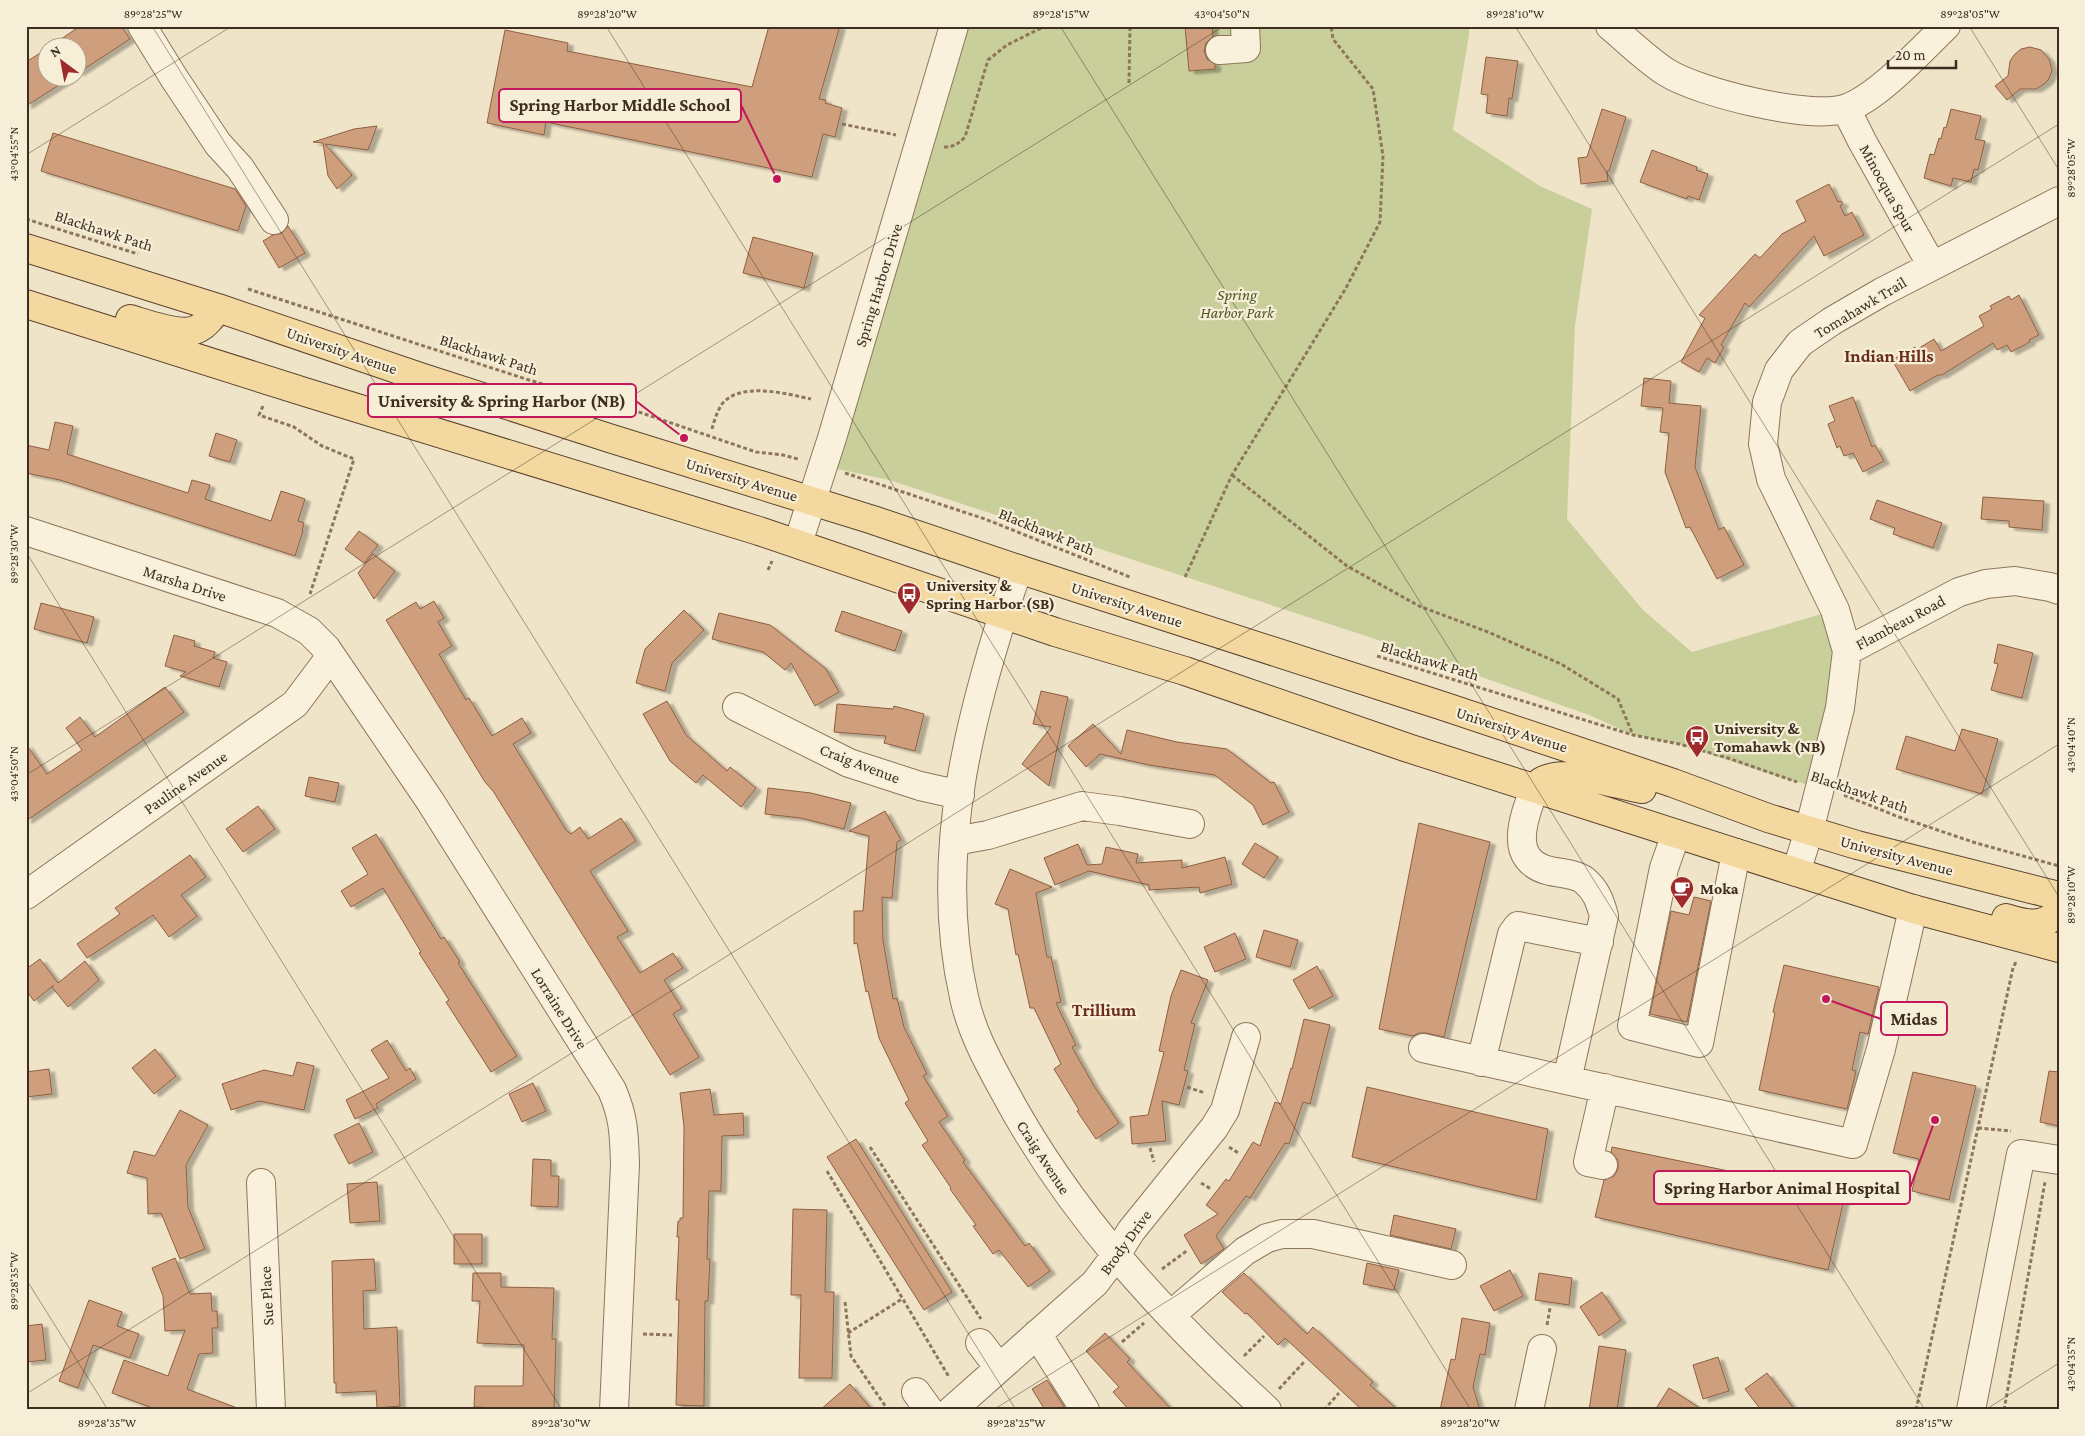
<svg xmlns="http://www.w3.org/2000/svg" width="2085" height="1436" font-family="'Crimson Pro',serif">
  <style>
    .green { fill: #c9cf9b }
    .building { fill: #cf9f7d; stroke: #8d5f41; filter: url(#shadow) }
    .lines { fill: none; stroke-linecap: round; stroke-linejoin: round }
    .minor-casing { stroke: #8d765c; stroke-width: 30 }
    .major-casing { stroke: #5b4430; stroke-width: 30 }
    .path { stroke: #8d765c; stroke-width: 3; stroke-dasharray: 4 2.5; stroke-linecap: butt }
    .minor { stroke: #faf1dc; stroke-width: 28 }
    .major { stroke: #f3d9a0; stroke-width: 28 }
    .ticks { fill: none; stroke: #3d2e20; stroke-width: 1; stroke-opacity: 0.45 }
    .labels { text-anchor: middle; stroke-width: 4.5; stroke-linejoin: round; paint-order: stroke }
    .street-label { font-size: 16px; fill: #3d2e20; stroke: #f7eed8 }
    .park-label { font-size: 16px; font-style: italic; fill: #4d5a26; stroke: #f7eed8 }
    .poi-label { font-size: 16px; font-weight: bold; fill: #3d2e20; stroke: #f7eed8; text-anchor: start }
    .neighbourhood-label { font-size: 18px; font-weight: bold; fill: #6b2e1e; stroke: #f7eed8 }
    .leader { fill: none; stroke: #c2185b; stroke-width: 2 }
    .callout-dot { fill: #c2185b; stroke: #f7eed8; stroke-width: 2 }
    .callout { fill: #f7eed8; stroke: #c2185b; stroke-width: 2 }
    .callout-label { font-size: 18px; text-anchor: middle; font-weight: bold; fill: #3d2e20 }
    .neatline { fill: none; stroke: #3d2e20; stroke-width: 2 }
    .ticks-label { font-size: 12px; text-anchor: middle; fill: #3d2e20 }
  </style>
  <defs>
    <filter id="shadow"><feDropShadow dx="5.5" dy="3" stdDeviation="1" flood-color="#0004"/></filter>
  </defs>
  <rect width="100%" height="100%" fill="#f0e4c8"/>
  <path class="green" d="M954 26H1469V35L1453 130 1540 186 1592 209 1575 326 1567 519 1643 610 1692 652 1835 610 1847 651 1820 788 1779 777 1679 744 1633 735 1589 715 1372 638 889 480 823 466Z"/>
  <path class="building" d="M80 26H121L130 39 78 73V48H48Z
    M769 26H840L819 99 826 100 825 103 842 108 835 137 823 134 812 177 546 122 544 135 487 123 505 30 568 43 567 51 752 87Z
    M1185 26H1212L1213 36 1206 43 1204 51 1207 59 1215 64V69L1189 71Z
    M2030 47 2041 50 2049 59 2052 70 2049 79 2044 84 2036 89H2020L2007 100 1995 86 2008 76 2010 61 2014 55 2021 49Z
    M48 48V78H70L26 106V62Z
    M1486 57 1518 61 1512 99 1509 98 1507 116 1486 113 1488 95 1481 94Z
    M1602 109 1626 117 1609 171H1607L1608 181 1581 184 1578 158 1587 157Z
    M1951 109 1981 116 1975 139 1985 141 1978 170 1974 169 1971 182 1953 178 1951 186 1924 178 1930 154 1934 155 1939 138 1941 139 1944 127 1946 128Z
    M377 126 368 150 325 144 352 175 337 189 328 176 323 143 313 142 354 129Z
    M53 133 235 189 246 206 238 231 41 171Z
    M1652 150 1697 167 1696 170 1708 174 1699 200 1688 196 1687 199 1640 182Z
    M1829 184 1838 202 1841 201 1843 204 1840 206 1845 216 1852 212 1864 235 1824 256 1814 236 1749 307 1745 303 1721 345 1724 347 1715 363 1707 358 1699 372 1681 362 1705 318 1699 315 1755 254 1760 258 1782 234 1806 221 1796 201Z
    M288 226 305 253 279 268 263 241 273 235 282 233Z
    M753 237 813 253 804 288 743 273Z
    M2019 295 2039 335 2029 340 2030 342 2011 352 2007 345 1997 350 1993 343 1942 375H1938L1910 391 1892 360 1915 347 1916 350 1934 339 1941 351 1984 326 1979 316 1992 309 1990 306 2009 296 2011 300Z
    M1644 378 1671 381 1669 403 1701 406 1695 467 1719 530 1724 527 1744 565 1717 579 1690 527 1686 528 1665 472 1669 433 1660 432 1663 408 1641 406Z
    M1853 397 1872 447 1875 445 1884 461 1863 472 1853 453 1844 456 1840 446 1837 448 1828 424 1835 421 1829 406Z
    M55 422 73 426 67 454 188 493 192 480 210 485 205 499 271 521 281 491 305 499 298 521 304 523 302 531H303L295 556 60 480 26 473V445L49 450Z
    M216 433 237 440 230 462 209 456Z
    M1983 497 2044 501 2042 530 2009 527V521L1981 519Z
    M1877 500 1942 523 1933 548 1893 534 1895 528 1870 519Z
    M359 531 378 545 364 563 345 549Z
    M373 554 395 571 374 599 358 573Z
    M434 601 444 618 438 622 452 646 439 654 466 700 469 698 492 736 522 718 531 733 513 744 566 830 571 834 580 827 588 839 621 818 636 841 590 871 628 931 617 937 640 973 673 953 683 968 664 980 682 1008 673 1014 699 1057 670 1075 493 791 485 782 386 620 416 602 420 609Z
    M41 603 94 617 87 643 34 629Z
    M684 610 704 630 672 663 665 691 636 683 645 649Z
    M842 611 902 631 895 651 835 631Z
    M719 613 770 625 826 669 839 692 815 706 791 663 785 670 763 652 712 639Z
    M174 635 195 641 194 646 215 652 213 658 227 662 219 687 180 676 186 672 165 666Z
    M1998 644 2033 653 2022 698 1991 690 1998 664 1994 663Z
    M165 687 184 712 26 821V744L47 774 82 750 66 728 80 717 95 737Z
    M1041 691 1068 697 1049 786 1022 764 1051 727 1033 724Z
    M667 701 686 735 727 771 730 767 756 788 741 807 703 775 696 783 670 761 643 714Z
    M837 704 893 709 894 706 924 714 915 751 884 743 886 736 834 732Z
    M1093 724 1121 754 1127 730 1177 742 1227 749 1271 783 1274 782 1289 812 1263 825 1253 805 1215 775 1149 765 1100 754 1086 767 1068 746Z
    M1962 729 1998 739 1982 794 1896 769 1906 736 1955 751Z
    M309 777 339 783 335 802 305 796Z
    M768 788 811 793 851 803 844 829 801 818 765 814Z
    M258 806 275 829 243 852 226 829Z
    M885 811 901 840 897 842 892 898 882 897 883 940 893 999 897 998 904 1027 927 1074 923 1076 948 1116 939 1122 965 1160 963 1162 1025 1246 1029 1243 1050 1271 1028 1287 999 1250 993 1254 973 1226 976 1225 950 1189 951 1188 922 1145 928 1141 905 1103 909 1100 879 1038 868 991 866 992 857 943 854 944V911H863L869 836 849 831Z
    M1419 823 1490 842 1444 1037 1426 1033H1419L1413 1036 1379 1029Z
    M376 834 441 939 444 937 460 962 458 963 517 1056 491 1072 446 1002 449 1000 419 953 421 952 383 888 351 907 341 891 368 874 352 848Z
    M1255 843 1278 857 1264 878 1242 864Z
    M1078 844 1087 865 1102 864 1106 847 1138 854 1136 863 1182 860V868L1225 857 1232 884 1200 893 1199 887 1149 890V885L1089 871 1055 885 1044 858Z
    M190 855 206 877 181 895 197 916 169 937 153 915 87 958 77 944 120 914 115 908Z
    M1010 869 1052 887 1036 893 1047 957H1051L1061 1002 1056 1003 1076 1045 1072 1047 1094 1086 1119 1123 1096 1139 1077 1111 1079 1110 1054 1069 1061 1064 1034 1008H1030L1018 954 1016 955 1008 909 995 904Z
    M1694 897 1711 901 1687 1022 1650 1014 1671 911 1689 915Z
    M1264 930 1298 940 1290 967 1256 957Z
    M1235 933 1246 959 1215 972 1204 947Z
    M40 959 58 983 85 961 99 980 68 1007 52 987 54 985 34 1001 26 990V969Z
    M1784 965 1879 987 1868 1034 1860 1032 1852 1070 1856 1071 1847 1109 1759 1090 1775 1013 1773 1012Z
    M1317 966 1333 996 1309 1009 1293 980Z
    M1181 970 1208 980 1191 1023 1195 1024 1184 1070 1188 1071 1179 1105 1162 1101 1166 1141 1132 1144 1130 1117 1148 1115 1164 1052 1159 1051 1171 996Z
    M1304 1019 1330 1025 1310 1104 1303 1102 1289 1144 1285 1143 1250 1198 1246 1196 1216 1236 1224 1249 1201 1264 1184 1235 1218 1214 1206 1205 1226 1179 1229 1181 1253 1142 1260 1146 1275 1102 1281 1104 1291 1068 1292 1069Z
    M387 1040 406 1071 410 1068 416 1079 376 1104 378 1108 355 1119 346 1100 389 1078 371 1050Z
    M155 1049 176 1076 154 1094 132 1068Z
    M297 1062 314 1066 304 1110 259 1101 231 1110 222 1084 264 1070 293 1076Z
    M49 1069 52 1094 26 1097V1072Z
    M2049 1071 2059 1072V1126L2040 1122Z
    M1913 1072 1976 1086 1949 1200 1912 1191 1919 1159 1893 1153Z
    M533 1083 546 1111 522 1122 509 1094Z
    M1367 1087 1548 1129 1536 1200 1352 1157Z
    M710 1089 714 1115 743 1113 744 1135 722 1136 721 1191H709L707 1259H710L708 1301H705L704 1406 676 1405 679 1300H676L679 1237H677L678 1221H680V1218H683L684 1127 680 1093Z
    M180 1110 208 1125 186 1165 188 1207 205 1249 180 1259 161 1213 148 1214 147 1178 127 1173 134 1151 155 1156Z
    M359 1123 373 1152 349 1164 334 1135Z
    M856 1139 952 1292 924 1310 827 1157Z
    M1612 1147 1845 1195 1828 1270 1595 1217 1604 1180 1614 1176 1618 1169V1160L1611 1152Z
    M533 1159 551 1160V1176H559L558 1207 531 1206Z
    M377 1182 380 1221 350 1223 347 1184Z
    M793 1209 827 1210 825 1292H834L832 1378H799L801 1295H791Z
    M1394 1215 1456 1229 1451 1249 1390 1235Z
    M454 1234H482V1264H454Z
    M175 1258 190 1294 211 1293 212 1311H217L218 1328H212L213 1353 199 1354 187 1389 237 1408V1410H158L112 1393 124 1360 168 1376 185 1330 165 1331 163 1296 152 1268Z
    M374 1259 376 1290 363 1291 364 1329 397 1327 400 1406 377 1408 376 1391 336 1393V1383H334L332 1261Z
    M1367 1263 1399 1270 1394 1290 1363 1284Z
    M1510 1270 1523 1296 1494 1311 1480 1286Z
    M473 1273H501V1287L554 1288 552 1339H556L554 1410 474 1407 475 1386H523L524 1345 477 1343 480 1301H472Z
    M1244 1273 1307 1334 1313 1327 1373 1382 1370 1385 1398 1410H1362L1285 1338 1278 1345 1247 1313 1245 1314 1222 1292Z
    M1539 1273 1572 1278 1569 1305 1535 1300Z
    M1602 1292 1621 1320 1599 1336 1580 1307Z
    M89 1300 122 1312 117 1326 139 1334 130 1358 93 1345 78 1388 59 1381Z
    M1462 1318 1490 1323 1485 1355 1480 1354 1473 1387 1480 1410H1440L1451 1359 1455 1360Z
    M42 1324 46 1360 26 1362V1326Z
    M1105 1333 1130 1359 1127 1362 1172 1410H1129L1113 1392 1119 1387 1086 1351Z
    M1599 1346 1626 1350 1617 1410H1589Z
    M1718 1357 1729 1391 1703 1399 1693 1365Z
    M1767 1373 1795 1410H1761L1745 1389Z
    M1047 1380 1066 1410H1045L1032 1389Z
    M850 1384 872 1410H820Z
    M1669 1388 1703 1410H1655Z"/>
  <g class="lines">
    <g class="minor-casing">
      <path id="minor" d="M142 26 174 78 218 144 240 168 274 220
        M1610 26C1628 41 1646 59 1666 72 1697 92 1812 121 1847 108 1878 97 1921 50 1946 26
        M1220 50 1246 48 1245 26
        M1846 109 1862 141 1932 266
        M26 531 277 613 309 631 326 648 430 801 612 1090C624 1118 624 1134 625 1164L614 1410
        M798 543 832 438 954 26
        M1018 569C972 705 931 853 964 997 971 1030 987 1060 1003 1089 1068 1212 1165 1317 1267 1410
        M1847 651 1959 592 1986 584 2015 581 2050 587 2059 590
        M737 707 849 763 920 786 960 795
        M1535 788C1523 818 1507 861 1550 871 1560 873 1576 874 1584 880 1596 890 1600 901 1604 916L1567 1080
        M1676 834 1664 868 1632 1026 1699 1043 1736 853
        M955 841 988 835 1082 806 1120 811 1190 824
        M1796 872 1809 831 1840 708 1847 651 1835 610 1771 479 1763 444 1767 402 1779 370 1800 343 1832 321 1882 292 2059 201
        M26 895 295 704 331 656
        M1423 1048 1853 1144 1881 1049 1913 909
        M1481 1062 1512 934 1518 926 1599 942
        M1603 1165 1588 1162 1605 1088
        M261 1183 271 1410
        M1171 1315 1245 1251 1267 1238 1282 1234H1313L1452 1265
        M1037 1334 1085 1410
        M980 1343 999 1368
        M916 1392 929 1410
        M952 1410 1095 1283 1116 1255 1131 1231 1214 1128 1225 1110 1246 1037
        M1529 1410 1542 1349
        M1971 1410 2021 1154 2059 1160"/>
    </g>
    <g class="major-casing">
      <path id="major" d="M26 248 218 308 420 377 609 438 873 520 1018 569 1446 707 1673 783 1768 818 1857 845 2059 896
        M26 304 308 393 759 531 1055 632 1185 671 1408 748 1796 872 1913 909 2059 948
        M130 319C147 324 184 338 199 328 207 324 213 315 218 308
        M1535 788C1538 784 1542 780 1547 779 1570 770 1617 784 1642 789
        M2006 918C2025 924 2044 929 2059 911"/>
    </g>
    <path class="path" d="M1170 26 1171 27
      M1129 83 1130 26
      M842 124 896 135
      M944 147C954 147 958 144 965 137L988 60 1007 45 1045 26
      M26 219 138 254
      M248 289 529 380 636 411 756 452 783 455 798 459
      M263 406 259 415 294 427 322 446 354 459 310 594
      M712 429C714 421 717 412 722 404 741 381 787 394 811 399
      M845 473 985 519 1130 577
      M1232 475 1347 566 1419 606 1488 632 1561 664 1618 699 1633 735
      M768 570 772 561
      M1185 577 1232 475 1346 288 1380 222 1383 156 1373 89 1333 39 1331 26
      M1377 656 1633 735 1679 744 1728 758 1797 782
      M1844 795 1899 817 1976 843 2059 866
      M1187 1087 1205 1093
      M1978 1128 2011 1131
      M870 1147 981 1319
      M1229 1147 1240 1154
      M1150 1148 1154 1162
      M827 1171 949 1377
      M1201 1183 1211 1189
      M1162 1269 1188 1250
      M845 1302 851 1356 888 1410
      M1547 1325 1550 1308
      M848 1333 902 1299
      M643 1334 672 1335
      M1122 1342 1144 1323
      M1244 1356 1264 1336
      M1279 1389 1304 1362
      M1324 1410 1339 1393
      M1916 1410 2013 968 2016 962
      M2004 1410 2045 1182"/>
    <use href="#minor" class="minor"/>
    <use href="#major" class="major"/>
  </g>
  <path class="ticks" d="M152 26 1016 1410M606 26 1471 1410M1060 26 1925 1410M1515 26 2059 897M1969 26 2059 170M26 155 232 26M26 552 562 1410M26 775 1224 26M26 1279 108 1410M26 1394 2059 124M993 1410 2059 744M1985 1410 2059 1363"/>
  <defs>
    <g id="bus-pin" transform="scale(1.25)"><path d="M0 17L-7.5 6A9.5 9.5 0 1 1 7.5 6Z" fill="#9e2a2b" stroke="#f7eed8"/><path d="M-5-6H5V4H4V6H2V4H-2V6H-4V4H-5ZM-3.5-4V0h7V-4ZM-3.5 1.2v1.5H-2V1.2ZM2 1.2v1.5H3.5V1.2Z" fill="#fff"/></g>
    <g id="cafe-pin" transform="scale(1.25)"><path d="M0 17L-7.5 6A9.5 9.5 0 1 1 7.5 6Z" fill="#9e2a2b" stroke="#f7eed8"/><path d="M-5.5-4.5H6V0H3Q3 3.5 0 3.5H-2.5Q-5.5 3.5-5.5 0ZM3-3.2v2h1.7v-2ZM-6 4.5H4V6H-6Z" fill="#fff"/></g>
  </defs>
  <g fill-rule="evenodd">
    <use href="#bus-pin" x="909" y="594"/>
    <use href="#bus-pin" x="1697" y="737"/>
    <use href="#cafe-pin" x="1682" y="888"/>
  </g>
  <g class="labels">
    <g class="street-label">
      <text transform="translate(1888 188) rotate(61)" y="6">Minocqua Spur</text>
      <text transform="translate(104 230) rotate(18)" y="6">Blackhawk Path</text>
      <text transform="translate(878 285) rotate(-73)" y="6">Spring Harbor Drive</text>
      <text transform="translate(1860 307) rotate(-31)" y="6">Tomahawk Trail</text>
      <text transform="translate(342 350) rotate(19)" y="6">University Avenue</text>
      <text transform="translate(489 354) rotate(18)" y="6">Blackhawk Path</text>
      <text transform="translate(742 479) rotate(17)" y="6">University Avenue</text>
      <text transform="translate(1047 531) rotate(22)" y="6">Blackhawk Path</text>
      <text transform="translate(185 583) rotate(18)" y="6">Marsha Drive</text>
      <text transform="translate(1127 604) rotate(18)" y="6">University Avenue</text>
      <text transform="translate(1900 622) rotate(-28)" y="6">Flambeau Road</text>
      <text transform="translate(1430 660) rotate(17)" y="6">Blackhawk Path</text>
      <text transform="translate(1512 729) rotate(18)" y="6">University Avenue</text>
      <text transform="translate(860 763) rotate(21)" y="6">Craig Avenue</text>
      <text transform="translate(185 782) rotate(-35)" y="6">Pauline Avenue</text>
      <text transform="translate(1860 791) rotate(19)" y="6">Blackhawk Path</text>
      <text transform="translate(1897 855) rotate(15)" y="6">University Avenue</text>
      <text transform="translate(560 1008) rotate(58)" y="6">Lorraine Drive</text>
      <text transform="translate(1044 1157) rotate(57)" y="6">Craig Avenue</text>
      <text transform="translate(1125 1242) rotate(-54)" y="6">Brody Drive</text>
      <text transform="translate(266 1296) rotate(-93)" y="6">Sue Place</text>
    </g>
    <g class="park-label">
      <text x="1237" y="300">Spring<tspan x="1237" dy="18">Harbor Park</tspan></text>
    </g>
    <g class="poi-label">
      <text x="926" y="591">University &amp;<tspan x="926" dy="18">Spring Harbor (SB)</tspan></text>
      <text x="1714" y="734">University &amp;<tspan x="1714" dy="18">Tomahawk (NB)</tspan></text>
      <text x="1700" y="894">Moka</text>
    </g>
    <g class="neighbourhood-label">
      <text x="1889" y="362">Indian Hills</text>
      <text x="1104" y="1016">Trillium</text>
    </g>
  </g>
  <path class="leader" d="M777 179L741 105M684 438L636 401M1826 999L1881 1019M1935 1120L1910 1188"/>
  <g class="callout-dot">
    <circle cx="777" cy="179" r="5"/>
    <circle cx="684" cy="438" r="5"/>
    <circle cx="1826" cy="999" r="5"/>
    <circle cx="1935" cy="1120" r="5"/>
  </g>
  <g class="callout">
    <rect x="499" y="89" width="242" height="33" rx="5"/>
    <rect x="368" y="384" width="268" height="33" rx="5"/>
    <rect x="1881" y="1002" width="66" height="33" rx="5"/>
    <rect x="1654" y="1171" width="256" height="33" rx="5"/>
  </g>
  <g class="callout-label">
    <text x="620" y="111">Spring Harbor Middle School</text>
    <text x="502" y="407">University &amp; Spring Harbor (NB)</text>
    <text x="1914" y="1025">Midas</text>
    <text x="1782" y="1194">Spring Harbor Animal Hospital</text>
  </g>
  <rect width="2085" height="1436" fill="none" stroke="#f7eed8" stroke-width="55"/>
  <g transform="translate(62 62) rotate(328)"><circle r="24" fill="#f7eed8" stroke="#ada18e"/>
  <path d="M0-4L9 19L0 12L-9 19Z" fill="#9e2a2b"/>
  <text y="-8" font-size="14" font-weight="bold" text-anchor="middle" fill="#3d2e20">N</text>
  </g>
  <path d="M1888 60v8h68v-8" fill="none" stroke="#3d2e20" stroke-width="2.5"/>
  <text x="1895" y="60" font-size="15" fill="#3d2e20" stroke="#f7eed8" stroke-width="4" paint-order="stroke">20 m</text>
  <rect x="28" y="28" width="2030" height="1380" class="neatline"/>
  <g class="ticks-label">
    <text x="153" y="18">89°28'25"W</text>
    <text x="607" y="18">89°28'20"W</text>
    <text x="1061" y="18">89°28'15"W</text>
    <text x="1222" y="18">43°04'50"N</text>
    <text x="1515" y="18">89°28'10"W</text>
    <text x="1970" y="18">89°28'05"W</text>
    <text transform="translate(14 154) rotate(-90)" y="4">43°04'55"N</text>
    <text transform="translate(2071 168) rotate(-90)" y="4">89°28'05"W</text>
    <text transform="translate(14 554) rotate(-90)" y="4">89°28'30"W</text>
    <text transform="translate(2071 745) rotate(-90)" y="4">43°04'40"N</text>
    <text transform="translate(14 774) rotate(-90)" y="4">43°04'50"N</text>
    <text transform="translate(2071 895) rotate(-90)" y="4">89°28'10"W</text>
    <text transform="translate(14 1281) rotate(-90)" y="4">89°28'35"W</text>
    <text transform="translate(2071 1364) rotate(-90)" y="4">43°04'35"N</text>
    <text x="107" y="1427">89°28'35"W</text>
    <text x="561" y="1427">89°28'30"W</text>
    <text x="1016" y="1427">89°28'25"W</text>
    <text x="1470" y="1427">89°28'20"W</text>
    <text x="1924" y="1427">89°28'15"W</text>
  </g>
</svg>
